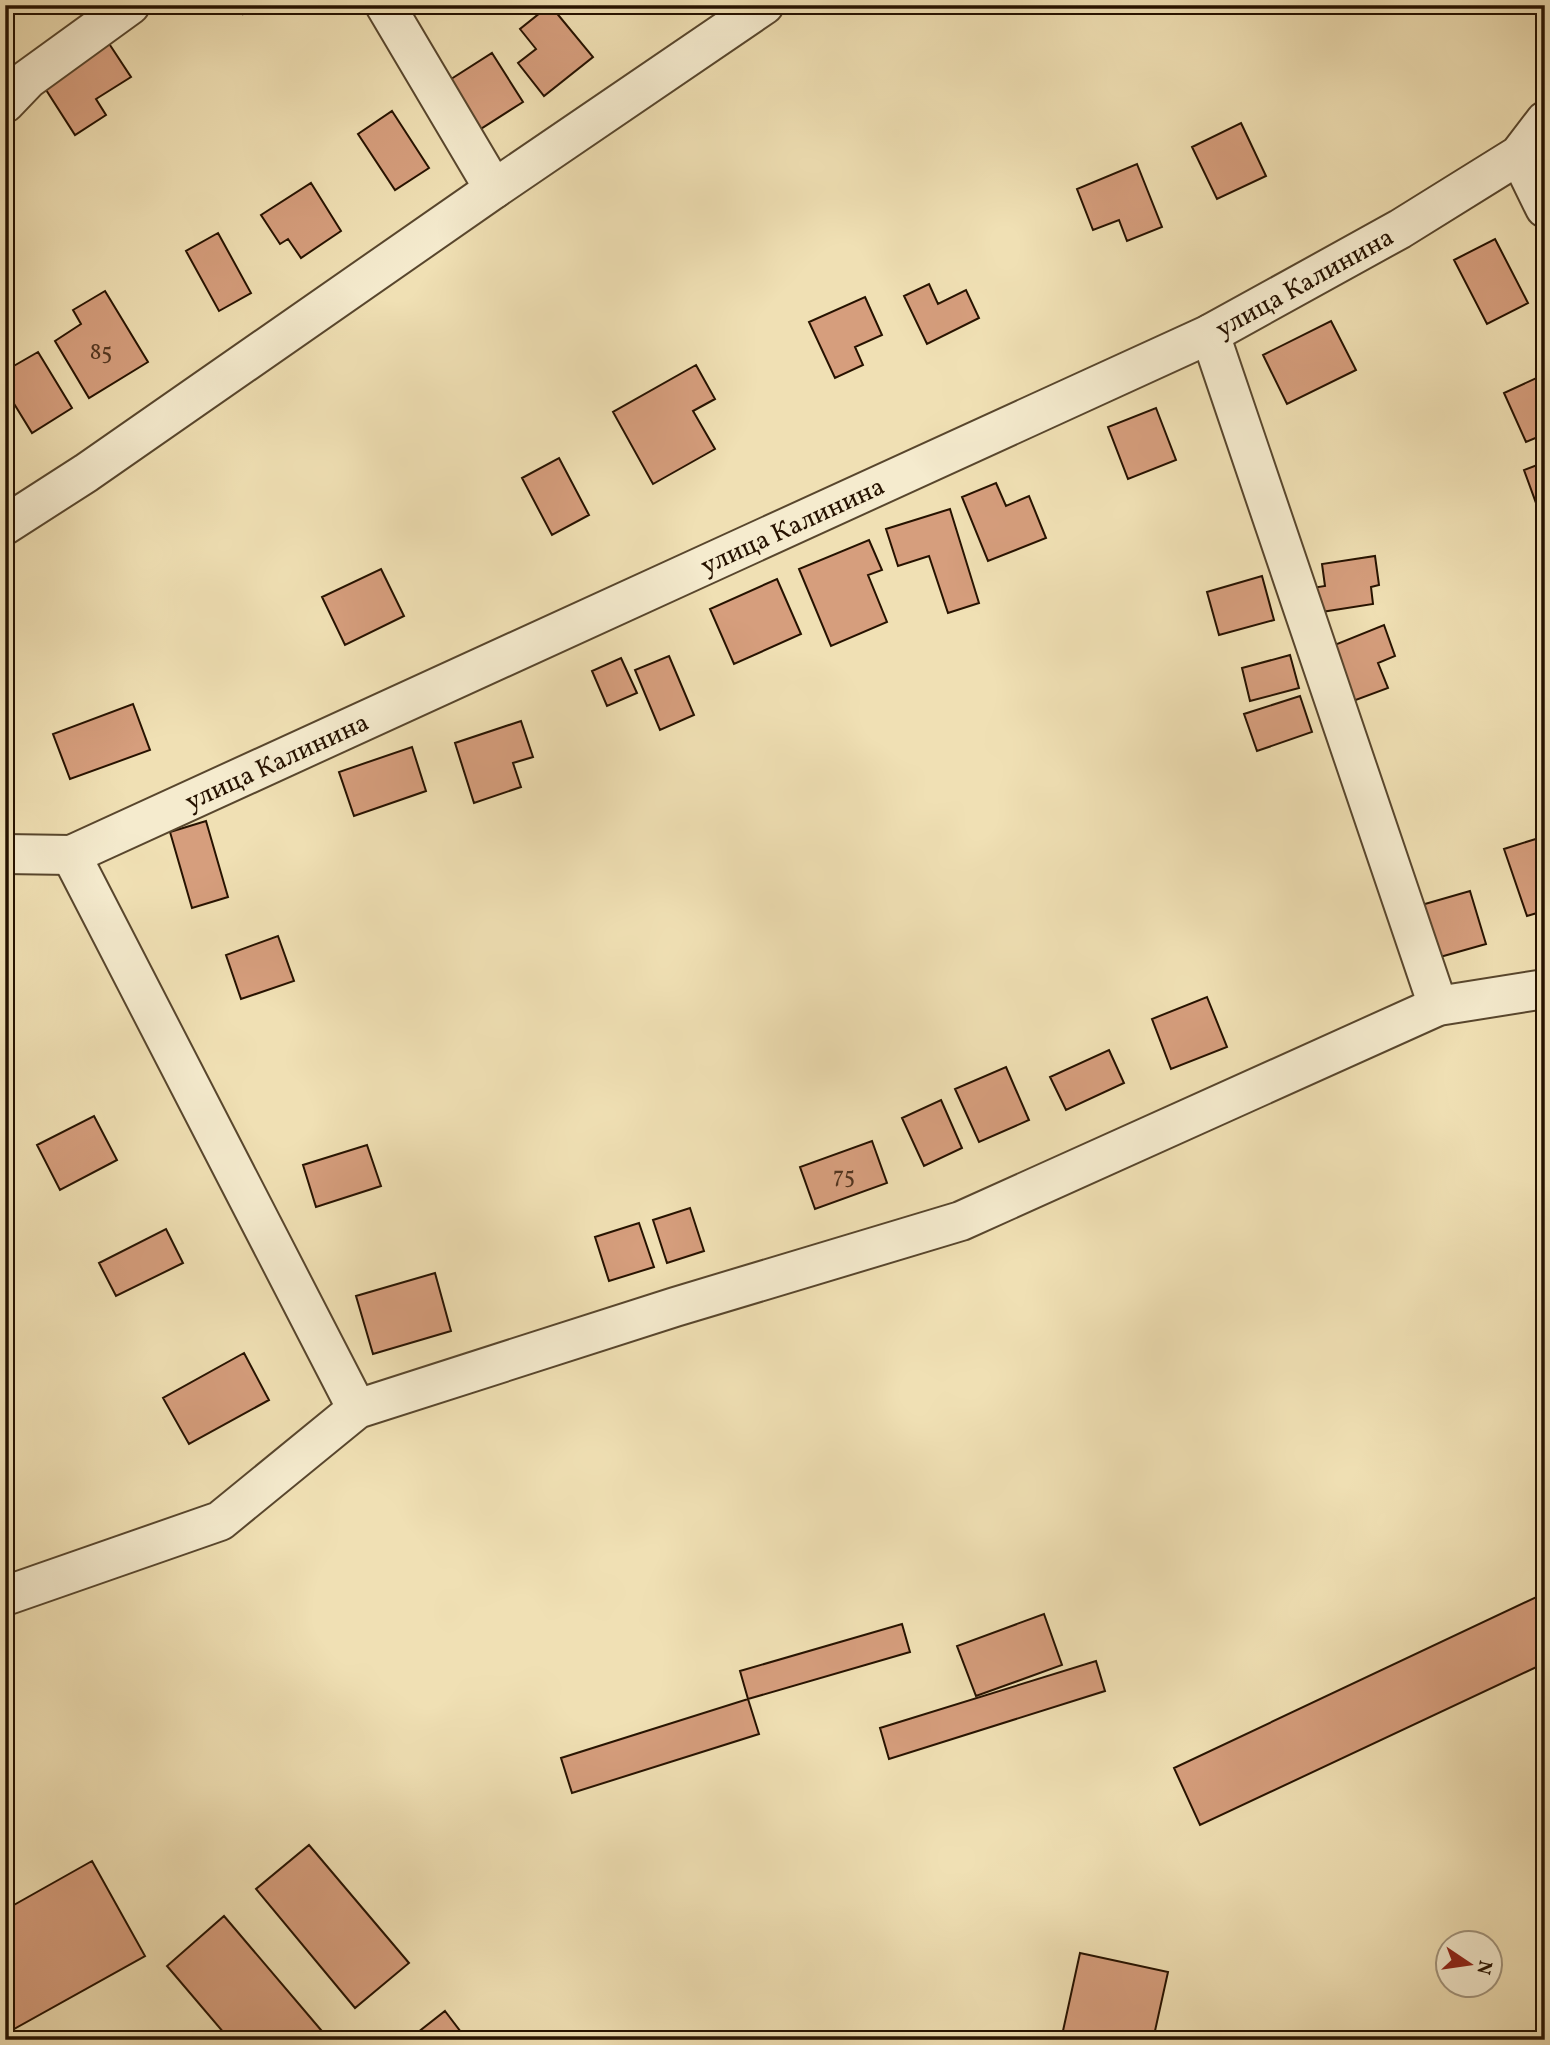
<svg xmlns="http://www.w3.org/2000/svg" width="1550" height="2045" font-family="Vollkorn,serif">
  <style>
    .building { fill: #d69e7d; stroke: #261200; stroke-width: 2 }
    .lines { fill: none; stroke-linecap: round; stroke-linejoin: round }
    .street-casing { stroke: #58462d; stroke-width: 42 }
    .street { stroke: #f5ebce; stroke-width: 38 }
    .labels { text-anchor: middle; stroke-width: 5; stroke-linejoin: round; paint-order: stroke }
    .number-label { font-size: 23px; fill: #52351f }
    .street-label { font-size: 26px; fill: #261200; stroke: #f5ebce }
  </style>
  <rect width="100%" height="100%" fill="#f0e0b4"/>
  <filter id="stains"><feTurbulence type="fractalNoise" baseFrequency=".00286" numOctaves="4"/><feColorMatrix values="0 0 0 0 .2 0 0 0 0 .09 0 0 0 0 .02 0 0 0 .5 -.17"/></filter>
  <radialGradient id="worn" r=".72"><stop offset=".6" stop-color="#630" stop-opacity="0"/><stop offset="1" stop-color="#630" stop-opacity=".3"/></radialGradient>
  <path class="building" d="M238 5H258L243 14Z
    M550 5 593 57 544 96 518 63 536 49 520 29Z
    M106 39 131 77 96 99 106 115 75 135 41 82Z
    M492 53 523 102 479 130 448 81Z
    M392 111 429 168 395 190 358 134Z
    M1241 123 1266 176 1217 199 1192 147Z
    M1137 164 1162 227 1127 241 1119 220 1093 230 1077 189Z
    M311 183 341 231 301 258 288 239 280 244 261 215Z
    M218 233 251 293 219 311 186 251Z
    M1495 239 1528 303 1487 324 1454 260Z
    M929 284 938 304 966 290 979 318 927 344 904 296Z
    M105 291 148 362 89 398 55 341 81 324 73 310Z
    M865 297 882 335 855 347 863 365 835 378 809 322Z
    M1331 321 1356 370 1287 404 1263 355Z
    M38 352 72 408 32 433 5 389V371Z
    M696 365 715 399 693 411 715 449 653 484 613 412Z
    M1545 374V434L1526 442 1504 393Z
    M1156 408 1176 460 1128 479 1108 427Z
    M559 458 589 515 552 535 522 478Z
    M1545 462V512L1540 514 1524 470Z
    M996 483 1006 506 1029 496 1046 538 988 561 962 497Z
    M950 509 979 603 948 613 929 556 898 566 886 529Z
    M869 540 882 570 868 575 887 622 831 646 799 569Z
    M1375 556 1379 585 1371 587 1373 604 1315 613 1312 588 1325 586 1322 564Z
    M381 569 404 616 345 645 322 597Z
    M1262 576 1274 620 1219 635 1207 592Z
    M777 579 801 634 734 664 710 609Z
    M1384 625 1395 656 1378 663 1388 688 1353 701 1332 646Z
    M1290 655 1299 688 1250 701 1242 668Z
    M669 656 694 715 660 730 635 670Z
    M621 658 637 693 607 706 592 671Z
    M1300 696 1312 732 1257 751 1244 714Z
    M133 704 150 750 70 779 53 734Z
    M521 721 533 757 513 763 521 787 474 803 455 743Z
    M412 747 426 791 354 816 339 772Z
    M206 821 228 897 192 908 170 832Z
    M1545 836V926L1542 927 1537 913 1527 916 1504 849Z
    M1470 891 1486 944 1433 959 1418 906Z
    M278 936 294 981 241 999 226 955Z
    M1207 997 1227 1047 1171 1069 1152 1019Z
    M1109 1050 1124 1083 1066 1110 1050 1077Z
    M1006 1067 1029 1120 979 1142 955 1089Z
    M941 1100 962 1148 924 1166 902 1118Z
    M94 1116 117 1160 60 1190 37 1145Z
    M872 1141 887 1183 815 1209 800 1167Z
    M367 1145 381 1186 316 1207 303 1165Z
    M690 1208 704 1251 667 1263 653 1220Z
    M639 1223 654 1267 609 1281 595 1237Z
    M166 1229 183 1263 116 1296 99 1263Z
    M435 1273 451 1331 373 1354 356 1296Z
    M244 1353 269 1400 189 1444 163 1398Z
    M1545 1593V1663L1200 1825 1174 1768Z
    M1044 1614 1062 1665 976 1696 957 1646Z
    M902 1624 910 1652 748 1699 740 1671Z
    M1096 1661 1105 1691 889 1759 880 1728Z
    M748 1699 759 1734 572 1793 561 1758Z
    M309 1845 409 1963 355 2008 256 1889Z
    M92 1861 145 1956 5 2034V1910Z
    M224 1916 321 2030 310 2040H230L167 1966Z
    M1080 1953 1168 1972 1153 2040H1061Z
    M445 2011 467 2040H408Z"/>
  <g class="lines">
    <g class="street-casing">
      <g id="street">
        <path d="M385 5 494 189"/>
        <path d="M5 103 28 79 130 5"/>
        <path d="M1519 155 1545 208"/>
        <path d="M1210 334 1438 1006"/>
        <path d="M5 525 86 473 494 189 764 5"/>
        <path id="s1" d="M5 854 71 855 1210 334 1400 229 1519 155 1545 121"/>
        <path d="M71 855 357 1409"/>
        <path d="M5 1596 220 1521 357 1409 675 1307 961 1221 1438 1006 1545 989"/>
      </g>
    </g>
    <use href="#street" class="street"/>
  </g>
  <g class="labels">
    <g class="number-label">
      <text x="101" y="359">85</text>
      <text x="844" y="1183">75</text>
    </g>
    <g class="street-label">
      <text dy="9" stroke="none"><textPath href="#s1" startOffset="1426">улица Калинина</textPath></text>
      <text dy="9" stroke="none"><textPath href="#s1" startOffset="859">улица Калинина</textPath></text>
      <text dy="9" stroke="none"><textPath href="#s1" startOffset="292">улица Калинина</textPath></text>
    </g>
  </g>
  <rect width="1550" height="2045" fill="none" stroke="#f0e0b4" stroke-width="28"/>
  <rect x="7" y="7" width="1536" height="2031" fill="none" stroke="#261200" stroke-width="3.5"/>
  <rect x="14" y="14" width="1522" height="2017" fill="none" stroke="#261200" stroke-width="2"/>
  <g transform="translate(1469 1964) rotate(103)"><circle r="33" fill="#f5ebce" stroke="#a2947c" stroke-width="2"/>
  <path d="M0-5L12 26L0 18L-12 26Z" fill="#8f2418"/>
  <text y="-10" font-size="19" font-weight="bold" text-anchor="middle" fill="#261200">N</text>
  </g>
  <rect width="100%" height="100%" filter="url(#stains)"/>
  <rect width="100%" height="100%" fill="url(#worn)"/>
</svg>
